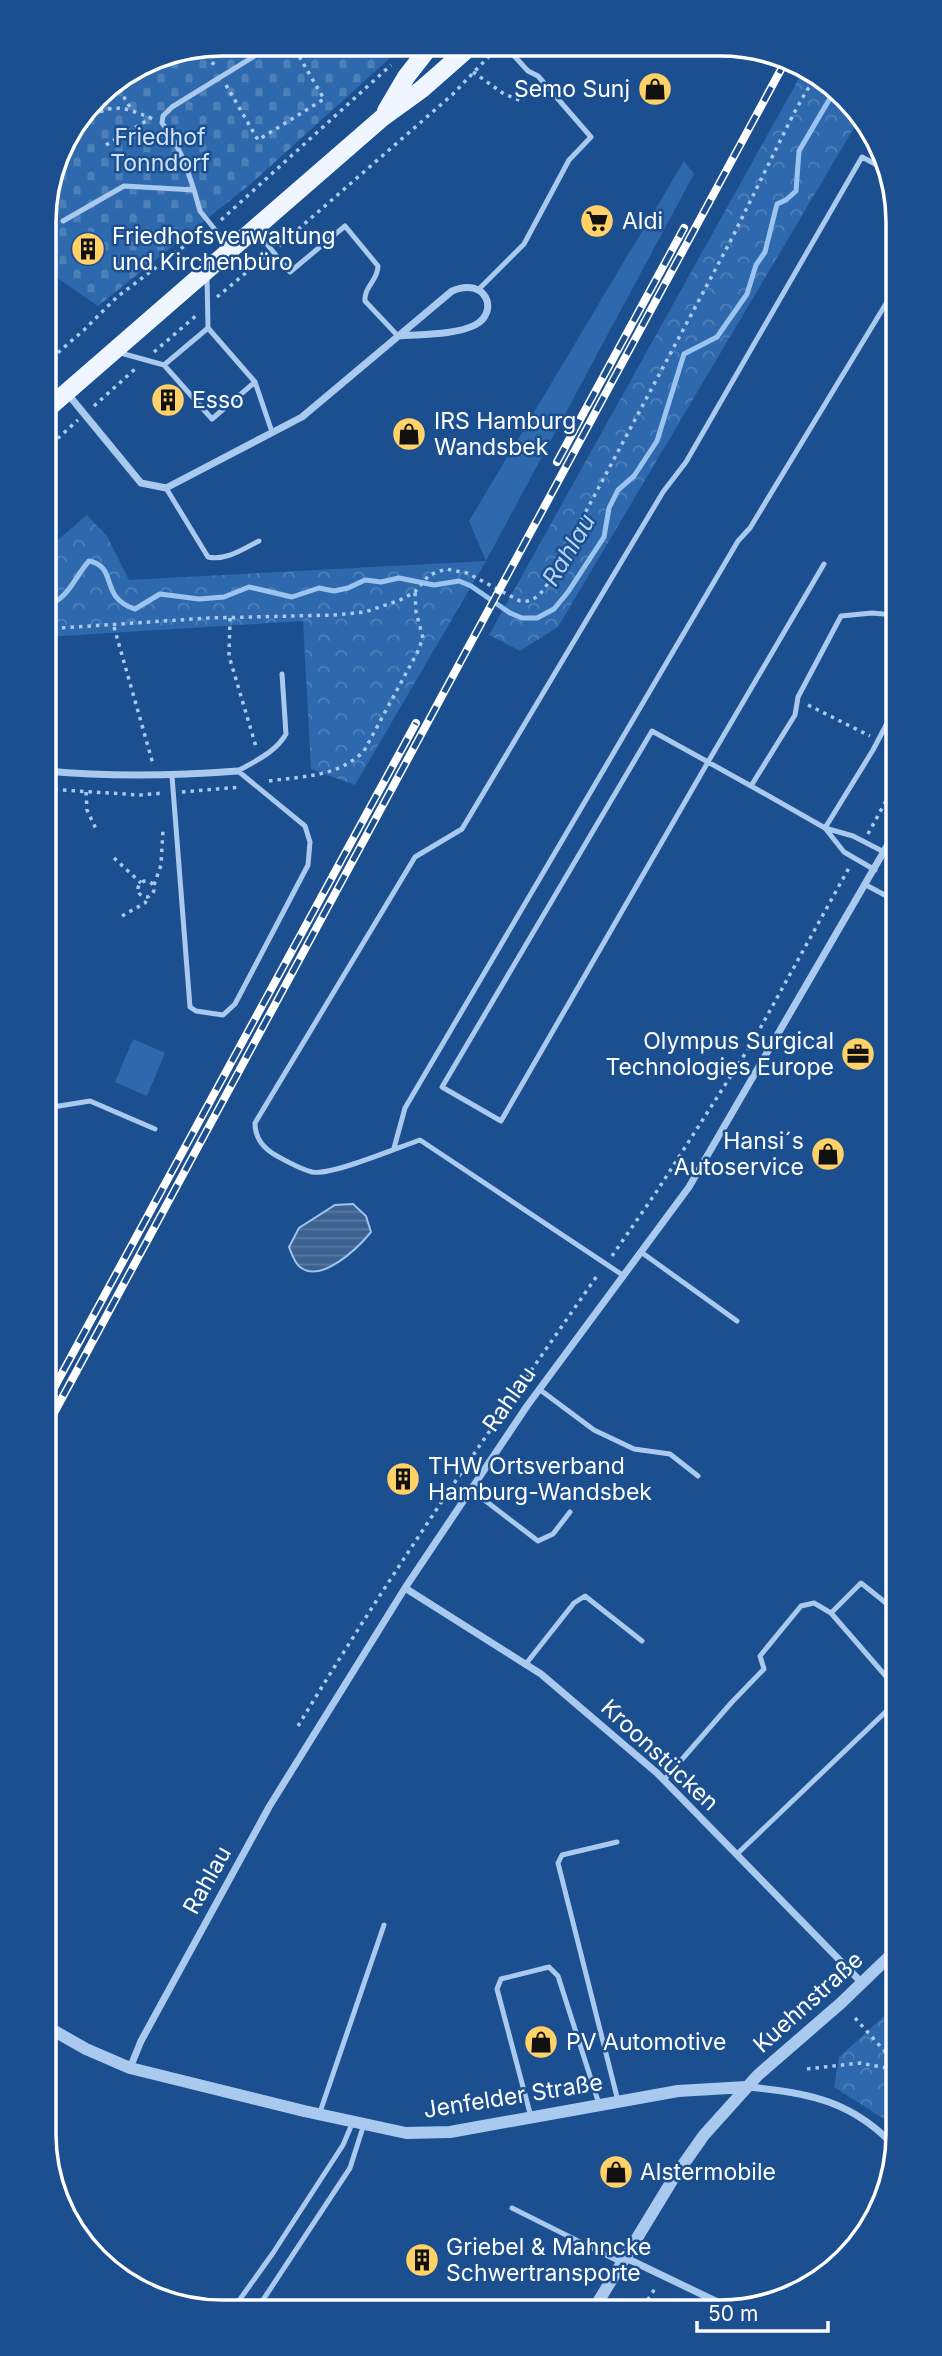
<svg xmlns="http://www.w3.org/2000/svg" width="942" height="2356" font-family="Inter,sans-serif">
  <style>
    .green { fill: #2e69ad }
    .forest { fill: url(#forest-crowns) }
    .cemetery { fill: url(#cemetery-stones) }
    .water { fill: url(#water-rules); stroke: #9cc4f0; stroke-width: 2 }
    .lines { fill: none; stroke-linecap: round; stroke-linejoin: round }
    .stream { stroke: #9cc4f0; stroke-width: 5 }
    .path { stroke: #a9c9ee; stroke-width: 3.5; stroke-dasharray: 3.5 5; stroke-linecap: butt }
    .service { stroke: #a9c9ee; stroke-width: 5 }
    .minor { stroke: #a9c9ee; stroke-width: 7 }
    .tertiary { stroke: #a9c9ee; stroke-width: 12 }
    .primary { stroke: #f0f6ff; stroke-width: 18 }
    .rail-casing { stroke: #fff; stroke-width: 8 }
    .rail { stroke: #1b4f8f; stroke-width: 5; stroke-dasharray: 16; stroke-linecap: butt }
    .labels { text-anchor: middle; stroke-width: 5; stroke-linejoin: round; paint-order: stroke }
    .poi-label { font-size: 23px; fill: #fff; stroke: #1b4f8f; text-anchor: start }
    .park-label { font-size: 23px; fill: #cfe3fa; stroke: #1b4f8f }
    .street-label { font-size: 23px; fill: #fff; stroke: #1b4f8f }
    .water-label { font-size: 24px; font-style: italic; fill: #b5d3f5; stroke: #1b4f8f }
    .rim { fill: none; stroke: #fff; stroke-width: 3.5 }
  </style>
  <defs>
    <pattern id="forest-crowns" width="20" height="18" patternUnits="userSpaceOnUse" patternTransform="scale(1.75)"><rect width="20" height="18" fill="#2e69ad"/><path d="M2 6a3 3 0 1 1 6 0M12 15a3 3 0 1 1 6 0" fill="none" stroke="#4d80b9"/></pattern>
    <pattern id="cemetery-stones" width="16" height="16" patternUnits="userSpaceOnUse" patternTransform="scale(1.75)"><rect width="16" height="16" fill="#2e69ad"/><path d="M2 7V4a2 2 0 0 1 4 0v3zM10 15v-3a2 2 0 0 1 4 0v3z" fill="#4d80b9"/></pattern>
    <pattern id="water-rules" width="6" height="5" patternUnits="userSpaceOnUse" patternTransform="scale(1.75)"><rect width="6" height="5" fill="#3c6290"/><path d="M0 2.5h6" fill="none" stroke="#597aa1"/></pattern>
  </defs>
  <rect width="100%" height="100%" fill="#1b4f8f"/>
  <path class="green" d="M684 161 694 174 486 561 469 521Z
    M133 1039 165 1053 147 1096 115 1082Z"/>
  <path class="forest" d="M803 71 838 88 858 121 558 627 520 651 489 635Z
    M87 515 107 536 129 580 486 561 355 785 311 769 303 621 45 637V551Z
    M895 2006 898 2009V2128L834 2087 839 2057Z"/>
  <path class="cemetery" d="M222 44 399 45 401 48 253 182 98 306 44 269V210L62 143 104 88 154 57Z"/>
  <path class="water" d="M353 1204 366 1216 371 1232C358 1248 321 1284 300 1267 294 1262 292 1254 289 1247L299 1228 335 1205Z"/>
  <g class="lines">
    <path class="stream" d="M45 606C69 599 73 579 89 561 119 567 98 597 135 609L160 594 199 599 224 597 249 587 292 597 319 588 334 591 348 588 365 580 381 582 399 578 434 585 459 581 471 586 510 613 522 618H537L554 609 568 592 604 537 609 508 618 490 634 476 657 441 684 354 717 337 747 294 756 265 765 252 777 204 786 200 796 191 799 151 829 100 839 90"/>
    <path class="path" d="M204 47 215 67
      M473 72 504 94 524 102
      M115 82 131 109
      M226 85 258 140 324 99 292 44
      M77 123C113 104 117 104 153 119
      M106 145 151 118
      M221 220 391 65
      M279 246 452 95 496 49
      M217 297 265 257
      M154 352 198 314
      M45 364 85 329 117 297 203 232
      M94 406 135 369
      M45 450 78 420
      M230 618 229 656 257 750
      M114 627 153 764
      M45 629 209 618 335 615 365 612 400 600 415 592 429 575 446 569 467 573 520 601C542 605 552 574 561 558L729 244 794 113 807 90 818 79
      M808 705 870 736
      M269 781C304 776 338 777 364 751L417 653 423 638 416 612 415 592
      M46 789 140 795 164 793
      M86 792 87 810 96 829
      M182 792 241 787
      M868 834 894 786
      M114 858 141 883
      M138 889a8 8 0 1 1 16 0a8 8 0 1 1-16 0Z
      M154 885 161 865 163 830
      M122 916 145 903 149 896
      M612 1256 657 1191 752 1043 850 866
      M298 1726C392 1571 495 1422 599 1273
      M855 2018 898 2066
      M807 2069 860 2063 898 2070
      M643 2307 656 2287"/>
    <path class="service" d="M890 173 888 188 892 197
      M194 190C186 165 178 143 162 123L163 116 172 107 274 44
      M63 221 124 186 194 190 200 211 229 247
      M256 231 290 272 345 226 378 266C378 281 364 286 365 301L398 336
      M479 289 524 244 569 160 591 137 538 76 528 71 505 46
      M117 352 164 365 212 419 255 382 208 328 207 276
      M164 365 208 328
      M255 382 272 432
      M166 488 208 557C226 561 243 549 259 541
      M172 776 190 1007 196 1011 223 1015 235 1004 308 865 310 842 305 826 238 771C255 761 276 752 286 734L282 674
      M751 786 708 762 501 1121 442 1087 652 731 708 762 824 564
      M825 828 873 750 894 710
      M825 828 844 852 875 870
      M884 852 853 836 825 828 751 786 795 715 798 697 841 616 872 613 894 615
      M866 885 894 900
      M47 1108 90 1101 155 1129
      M394 1148 405 1108 738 541 750 528 893 292
      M641 1252 737 1321
      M624 1276 420 1140C399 1147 331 1176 312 1172 300 1169 288 1162 277 1156 264 1149 255 1138 255 1123L415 857 462 829 663 492 686 462 862 157 890 172
      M539 1389 594 1430 634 1449 670 1454 698 1476
      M470 1489 538 1541 553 1534 570 1512
      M896 1611 861 1583 831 1613 897 1689
      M525 1665 574 1603 585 1596 642 1641
      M664 1780 732 1702 764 1669 760 1656 801 1606 814 1603 831 1613
      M617 1842 562 1855 558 1863 618 2101
      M737 1854 897 1701
      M319 2115 384 1925
      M531 2117 497 1989 501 1979 549 1967 558 1976 599 2104
      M512 2208 620 2262
      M233 2309 273 2253 343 2145 352 2124
      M257 2309 350 2168 364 2124"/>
    <path class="minor" d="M67 393 141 483 166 488 302 417 452 291C486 276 500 312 475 325 456 335 420 334 398 336
      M46 771C110 777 173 776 238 771
      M405 1588 541 1674 657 1773 862 1983
      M130 2068 141 2041 269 1807 405 1588 527 1406 689 1187 894 834
      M747 2087C809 2092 855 2102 897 2149
      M626 2258 726 2306"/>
    <path class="tertiary" d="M49 2028 86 2049 130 2068 304 2111 406 2133 450 2132 678 2091 746 2087
      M595 2307 673 2179 704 2135 758 2075 841 2003 897 1949"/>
    <path class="primary" d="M386 111 406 77 431 45
      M45 411 382 118 422 89 472 45"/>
    <g class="rail-casing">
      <path id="rail" d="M557 462 684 228
        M48 1399 416 723
        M48 1424 785 62"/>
    </g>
    <use href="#rail" class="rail"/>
  </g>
  <defs>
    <g id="shop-disc" transform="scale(1.75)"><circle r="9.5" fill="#ffd166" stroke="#1b4f8f"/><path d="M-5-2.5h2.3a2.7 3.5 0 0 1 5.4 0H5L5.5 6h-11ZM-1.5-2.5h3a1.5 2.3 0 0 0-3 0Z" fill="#111"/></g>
    <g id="supermarket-disc" transform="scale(1.75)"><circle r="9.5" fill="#ffd166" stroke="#1b4f8f"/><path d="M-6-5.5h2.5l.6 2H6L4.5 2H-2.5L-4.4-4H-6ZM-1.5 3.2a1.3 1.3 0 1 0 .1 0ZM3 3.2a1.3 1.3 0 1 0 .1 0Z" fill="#111"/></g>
    <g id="building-disc" transform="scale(1.75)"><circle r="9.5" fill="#ffd166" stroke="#1b4f8f"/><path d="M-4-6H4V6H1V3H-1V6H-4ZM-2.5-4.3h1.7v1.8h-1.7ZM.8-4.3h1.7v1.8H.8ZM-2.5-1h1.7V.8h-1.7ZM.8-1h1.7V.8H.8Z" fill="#111"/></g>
    <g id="office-disc" transform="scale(1.75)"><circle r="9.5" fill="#ffd166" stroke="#1b4f8f"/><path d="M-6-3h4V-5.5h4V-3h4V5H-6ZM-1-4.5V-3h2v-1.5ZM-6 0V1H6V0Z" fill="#111"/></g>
  </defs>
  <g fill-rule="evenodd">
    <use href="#shop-disc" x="655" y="89"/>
    <use href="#supermarket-disc" x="597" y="221"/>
    <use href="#building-disc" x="88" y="249"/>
    <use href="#building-disc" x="168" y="400"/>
    <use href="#shop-disc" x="409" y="434"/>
    <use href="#office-disc" x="858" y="1054"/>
    <use href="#shop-disc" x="828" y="1154"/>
    <use href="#building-disc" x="403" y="1479"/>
    <use href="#shop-disc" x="541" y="2042"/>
    <use href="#shop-disc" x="616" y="2172"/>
    <use href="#building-disc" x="422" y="2260"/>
  </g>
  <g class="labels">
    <g class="poi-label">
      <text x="630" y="97" text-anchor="end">Semo Sunj</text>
      <text x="622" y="229">Aldi</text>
      <text x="112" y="244">Friedhofsverwaltung<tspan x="112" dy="26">und Kirchenbüro</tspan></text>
      <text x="192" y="408">Esso</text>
      <text x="434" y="429">IRS Hamburg<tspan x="434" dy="26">Wandsbek</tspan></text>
      <text x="834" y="1049" text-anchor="end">Olympus Surgical<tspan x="834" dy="26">Technologies Europe</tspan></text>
      <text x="804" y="1149" text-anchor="end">Hansi´s<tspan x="804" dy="26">Autoservice</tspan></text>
      <text x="428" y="1474">THW Ortsverband<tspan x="428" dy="26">Hamburg-Wandsbek</tspan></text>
      <text x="566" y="2050">PV Automotive</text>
      <text x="640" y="2180">Alstermobile</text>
      <text x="446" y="2255">Griebel &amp; Mahncke<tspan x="446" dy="26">Schwertransporte</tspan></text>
    </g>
    <g class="park-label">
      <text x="160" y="145">Friedhof<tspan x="160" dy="26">Tonndorf</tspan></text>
    </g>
    <g class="street-label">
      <text transform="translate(509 1399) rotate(-55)" y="8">Rahlau</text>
      <text transform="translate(660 1755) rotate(43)" y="8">Kroonstücken</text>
      <text transform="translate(207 1880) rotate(-61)" y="8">Rahlau</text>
      <text transform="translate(808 2002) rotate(-42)" y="8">Kuehnstraße</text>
      <text transform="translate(513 2096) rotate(-9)" y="8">Jenfelder Straße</text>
    </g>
    <g class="water-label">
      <text transform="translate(569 550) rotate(-59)" y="8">Rahlau</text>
    </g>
  </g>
  <path d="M0 0H942V2356H0ZM222 56H720A166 166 0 0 1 886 222V2134A166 166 0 0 1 720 2300H222A166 166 0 0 1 56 2134V222A166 166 0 0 1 222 56Z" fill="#1b4f8f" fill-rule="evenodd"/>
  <path class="rim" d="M222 56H720A166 166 0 0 1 886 222V2134A166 166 0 0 1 720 2300H222A166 166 0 0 1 56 2134V222A166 166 0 0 1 222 56Z"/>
  <path d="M697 2321v10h131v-10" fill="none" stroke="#ffffff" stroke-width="3.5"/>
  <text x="708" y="2321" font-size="21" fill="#ffffff" stroke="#1b4f8f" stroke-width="5" paint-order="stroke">50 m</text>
</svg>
